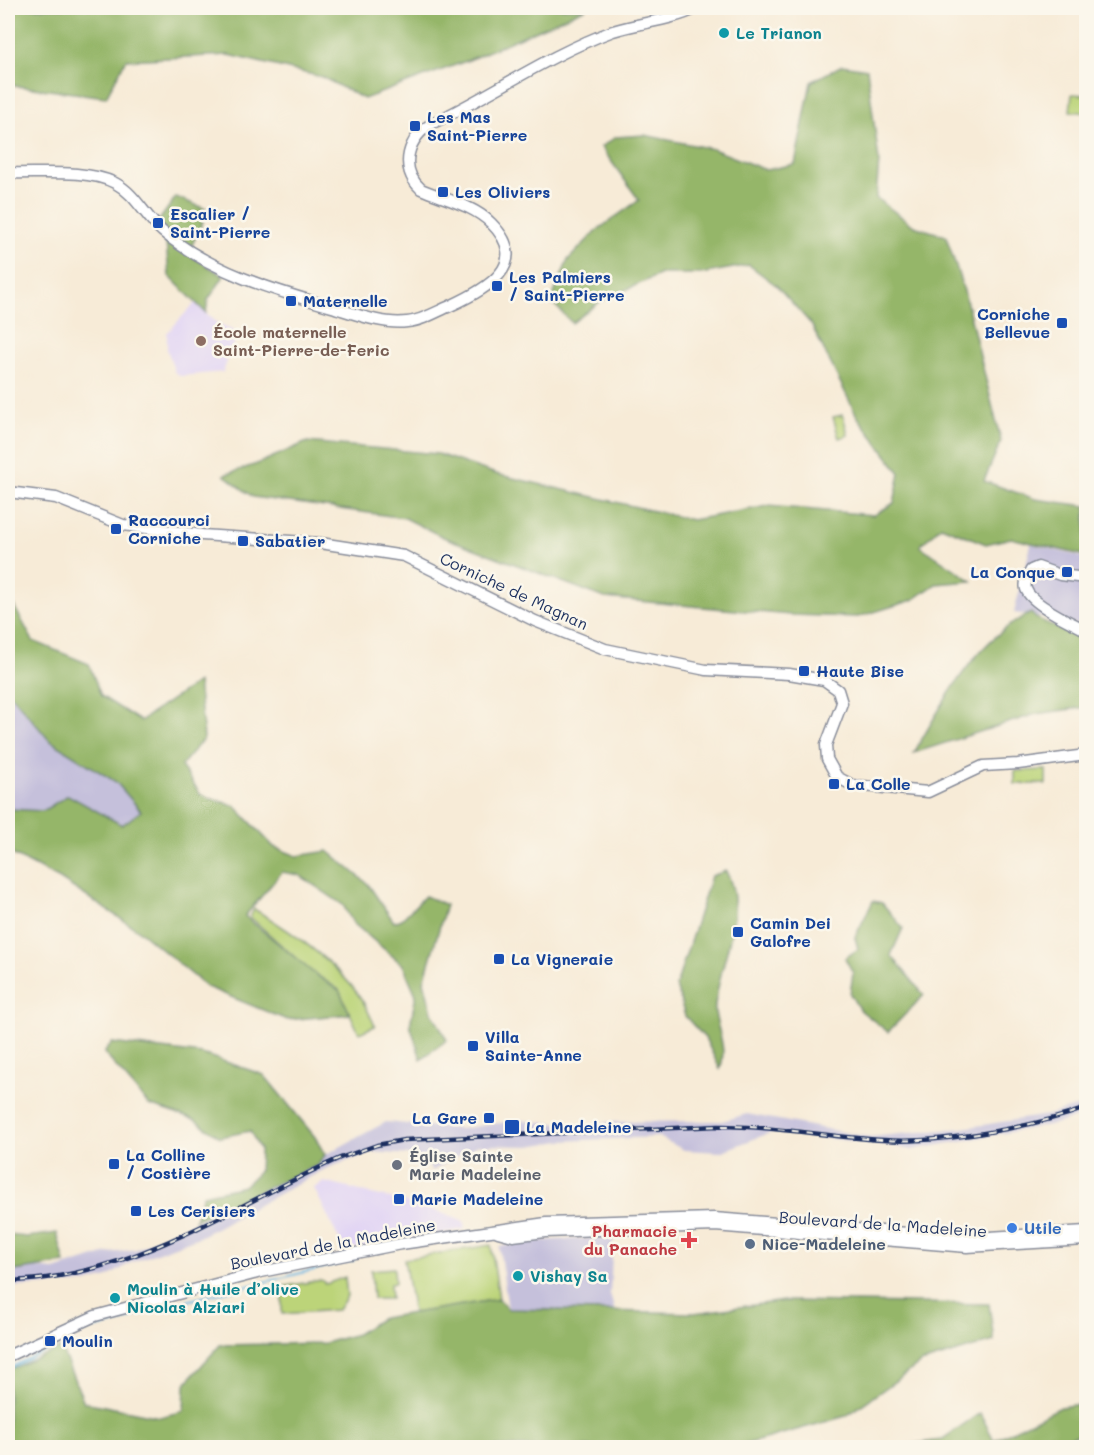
<svg xmlns="http://www.w3.org/2000/svg" width="1094" height="1455" font-family="Mali,sans-serif">
  <style>
    .built { fill: #e1d4f4 }
    .industrial { fill: #c5c0db }
    .green { fill: #bcd479; stroke: #6c826c; stroke-width: 1.5 }
    .forest { fill: #95b669; stroke: #587264; stroke-width: 1.5 }
    .lines { fill: none; stroke-linecap: round; stroke-linejoin: round }
    .stream { stroke: #6ab8e4; stroke-width: 2 }
    .minor-casing { stroke: #898d9a; stroke-width: 13 }
    .minor { stroke: #fff; stroke-width: 10 }
    .rail-casing { stroke: #1b2f5e; stroke-width: 4.5 }
    .rail { stroke: #fbf7ec; stroke-width: 2; stroke-dasharray: 7; stroke-linecap: butt }
    .culture-dot { fill: #0f9aa8; stroke: #fbf7ec; stroke-width: 2 }
    .transit-dot { fill: #1a4fb4; stroke: #fbf7ec; stroke-width: 2 }
    .education-dot { fill: #8d6e63; stroke: #fbf7ec; stroke-width: 2 }
    .worship-dot { fill: #6b7280; stroke: #fbf7ec; stroke-width: 2 }
    .shop-dot { fill: #3f7fe0; stroke: #fbf7ec; stroke-width: 2 }
    .health-dot { fill: #e0444e; stroke: #fbf7ec; stroke-width: 2 }
    .service-dot { fill: #5c6f8a; stroke: #fbf7ec; stroke-width: 2 }
    .labels { text-anchor: middle; stroke-width: 5; stroke-linejoin: round; paint-order: stroke }
    .culture-label { font-size: 16px; font-weight: bold; fill: #0d838f; stroke: #fbf7ec; text-anchor: start }
    .transit-label { font-size: 16px; font-weight: bold; fill: #164399; stroke: #fbf7ec; text-anchor: start }
    .education-label { font-size: 16px; font-weight: bold; fill: #785e54; stroke: #fbf7ec; text-anchor: start }
    .street-label { font-size: 16px; fill: #1b2f5e; stroke: #fbf7ec }
    .worship-label { font-size: 16px; font-weight: bold; fill: #5b616d; stroke: #fbf7ec; text-anchor: start }
    .shop-label { font-size: 16px; font-weight: bold; fill: #366cbe; stroke: #fbf7ec; text-anchor: start }
    .health-label { font-size: 16px; font-weight: bold; fill: #be3a42; stroke: #fbf7ec; text-anchor: end }
    .service-label { font-size: 16px; font-weight: bold; fill: #4e5e75; stroke: #fbf7ec; text-anchor: start }
  </style>
  <rect width="100%" height="100%" fill="#fbf7ec"/>
  <filter id="ink" filterUnits="userSpaceOnUse"><feTurbulence type="fractalNoise" baseFrequency=".0167" numOctaves="2"/><feDisplacementMap in="SourceGraphic" scale="12" xChannelSelector="R" yChannelSelector="G"/><feConvolveMatrix kernelMatrix="1 2 1 2 8 2 1 2 1" color-interpolation-filters="sRGB"/></filter>
  <filter id="wash" filterUnits="userSpaceOnUse"><feTurbulence type="fractalNoise" baseFrequency=".008" numOctaves="4" result="noise"/><feDisplacementMap in="SourceGraphic" scale="24" xChannelSelector="R" yChannelSelector="G"/><feGaussianBlur stdDeviation="1.35" result="paint"/><feColorMatrix in="noise" values="0 0 0 0 0 0 0 0 0 0 0 0 0 0 0 0 0 1.4 0 .05"/><feComposite in="paint" operator="in"/></filter>
  <g filter="url(#wash)">
    <rect width="100%" height="100%" fill="#f7ebd7"/>
    <path class="built" d="M195 303 214 321 238 333 223 372 180 376 175 373 167 349V333Z
      M324 1182 432 1209 465 1222V1229L344 1250 314 1188Z"/>
    <path class="industrial" d="M1031 544 1086 558V627L1056 619 1014 613Z
      M8 691 49 740 116 782 142 812 122 826 68 795 43 811 8 809Z
      M1086 1104V1115L1054 1124 911 1150 889 1145 772 1132 720 1152 684 1150 659 1137 561 1141 530 1146 478 1145 432 1171 426 1161 410 1155 373 1152 327 1168 199 1237 130 1263 108 1277 85 1283 8 1287V1270L15 1272 36 1268 54 1270 104 1254 137 1249 318 1165 325 1155 386 1122 460 1129 519 1120 581 1126 608 1122 722 1121 747 1114 869 1137 963 1128 1048 1115Z
      M613 1237 610 1294 615 1312 508 1309 499 1247 534 1241Z"/>
    <path class="green" d="M1072 94 1086 95V113L1070 111Z
      M843 415 848 435 839 438 833 417Z
      M1046 770V784H1015V771Z
      M254 909C291 931 335 961 360 997 366 1006 371 1017 375 1026L359 1033 339 990 307 968 250 917Z
      M491 1245 499 1299 413 1313 404 1259Z
      M394 1268 395 1283 390 1284 391 1299H373L371 1270Z
      M345 1277 347 1296 338 1310 282 1314V1287L321 1280 326 1284Z"/>
    <path class="forest" d="M8 8H586L469 60 364 99 322 77 229 55 126 60 106 97 8 85Z
      M842 65 867 69 879 161 876 198 914 226 946 236 964 291 1001 441 984 481 1035 499 1086 506V556L1011 538 986 544 941 526 920 546 972 581 936 584 913 600 858 617 790 615 605 598 443 537 405 518 253 497 224 475 257 464 307 442 438 454 496 474 692 520 768 506 874 515 894 503 900 473 857 416 811 324 777 286 749 265 701 274H661L601 301 572 323 551 301 568 260 596 231 639 200 601 147 616 137 644 135 713 149 766 170 795 164 811 82Z
      M176 197 208 210 188 254 224 276 208 300 206 313 169 276 165 231 157 223Z
      M8 595 33 641 89 664 101 696 140 721 198 682 204 738 181 766 201 795 235 806 274 847 297 856 328 851 368 884 394 922 402 919 425 896 446 905 424 981 432 1012 447 1040 421 1059 410 1025 416 995 403 965 353 923 343 905 299 875 282 872 245 916 316 975 339 990 350 1014 287 1020 207 987 141 932 60 879 8 852V809L43 811 68 795 122 825 141 811 116 782 49 740 8 691Z
      M1031 613 1036 618 1086 641V707L1036 714 914 753C944 701 975 639 1031 613Z
      M726 871C746 908 725 950 718 988 717 995 714 1004 715 1011 717 1031 728 1048 720 1069L705 1038 685 1016 676 986 711 876Z
      M873 901 882 903 903 928 891 955 924 995 888 1032 859 1009 850 994 853 973 845 958 858 949 855 937Z
      M112 1043 202 1054 264 1075 315 1137 325 1155 318 1165 195 1220 203 1195 244 1186 259 1172 260 1150 250 1131 220 1137 195 1120 149 1105 104 1053Z
      M57 1233 65 1263 8 1272V1235L27 1237Z
      M499 1299 508 1309 694 1313 784 1301 989 1304 994 1341 921 1363 846 1416 736 1447H8V1370L61 1348 84 1402 160 1417 184 1411 185 1384 220 1345 325 1343 357 1334 382 1318Z
      M1086 1403V1432L1069 1438 1053 1447H893L941 1440 980 1413 994 1440 1061 1407Z"/>
    <g class="lines">
      <path class="stream" d="M8 1369 83 1331 120 1322 150 1310 354 1260"/>
    </g>
  </g>
  <g filter="url(#ink)">
    <g class="lines">
      <g class="minor-casing">
        <path id="minor" d="M8 173C39 174 88 169 115 183 136 194 145 217 163 232 211 272 273 290 332 307 355 314 383 325 407 322 422 321 436 312 450 306 485 290 533 265 491 223 473 205 444 199 421 189 398 168 408 137 433 123 493 94 550 54 613 31 641 22 671 21 697 8
          M8 492 56 498 123 525 202 535 320 543 404 556 535 621 605 649 706 670 789 674 824 680 838 690 842 703 826 745 827 759 837 777 852 785 928 792 983 766 1018 764 1086 755
          M1086 578 1060 575 1038 567 1031 570C1028 576 1024 583 1026 589 1031 604 1072 623 1086 630
          M498 1232 513 1236 545 1232 715 1226 967 1247 1086 1240
          M8 1356 95 1316 261 1272 401 1244 546 1223 714 1218 973 1238 1086 1231"/>
      </g>
      <use href="#minor" class="minor"/>
      <g class="rail-casing">
        <path id="rail" d="M8 1281C130 1279 232 1206 340 1158L377 1145 404 1140 719 1126C775 1126 829 1137 884 1140 939 1144 1034 1127 1086 1108"/>
      </g>
      <use href="#rail" class="rail"/>
    </g>
  </g>
  <g class="culture-dot">
    <circle cx="724" cy="33" r="6"/>
    <circle cx="518" cy="1276" r="6"/>
    <circle cx="115" cy="1298" r="6"/>
  </g>
  <g class="transit-dot">
    <rect x="409" y="120" width="12" height="12" rx="3"/>
    <rect x="437" y="186" width="12" height="12" rx="3"/>
    <rect x="152" y="217" width="12" height="12" rx="3"/>
    <rect x="491" y="280" width="12" height="12" rx="3"/>
    <rect x="285" y="295" width="12" height="12" rx="3"/>
    <rect x="1056" y="317" width="12" height="12" rx="3"/>
    <rect x="110" y="523" width="12" height="12" rx="3"/>
    <rect x="237" y="535" width="12" height="12" rx="3"/>
    <rect x="1061" y="566" width="12" height="12" rx="3"/>
    <rect x="798" y="665" width="12" height="12" rx="3"/>
    <rect x="828" y="778" width="12" height="12" rx="3"/>
    <rect x="732" y="926" width="12" height="12" rx="3"/>
    <rect x="493" y="953" width="12" height="12" rx="3"/>
    <rect x="467" y="1040" width="12" height="12" rx="3"/>
    <rect x="483" y="1112" width="12" height="12" rx="3"/>
    <rect x="504" y="1119" width="16" height="16" rx="3"/>
    <rect x="108" y="1158" width="12" height="12" rx="3"/>
    <rect x="393" y="1193" width="12" height="12" rx="3"/>
    <rect x="130" y="1205" width="12" height="12" rx="3"/>
    <rect x="44" y="1335" width="12" height="12" rx="3"/>
  </g>
  <circle class="education-dot" cx="201" cy="341" r="6"/>
  <circle class="worship-dot" cx="397" cy="1165" r="6"/>
  <circle class="shop-dot" cx="1012" cy="1228" r="6"/>
  <path class="health-dot" d="M686 1231h6v6h6v6h-6v6h-6v-6h-6v-6h6z"/>
  <circle class="service-dot" cx="750" cy="1244" r="6"/>
  <g class="labels">
    <g class="culture-label">
      <text x="736" y="39">Le Trianon</text>
      <text x="530" y="1282">Vishay Sa</text>
      <text x="127" y="1295">Moulin à Huile d’olive<tspan x="127" dy="18">Nicolas Alziari</tspan></text>
    </g>
    <g class="transit-label">
      <text x="427" y="123">Les Mas<tspan x="427" dy="18">Saint-Pierre</tspan></text>
      <text x="455" y="198">Les Oliviers</text>
      <text x="170" y="220">Escalier /<tspan x="170" dy="18">Saint-Pierre</tspan></text>
      <text x="509" y="283">Les Palmiers<tspan x="509" dy="18">/ Saint-Pierre</tspan></text>
      <text x="303" y="307">Maternelle</text>
      <text x="1050" y="320" text-anchor="end">Corniche<tspan x="1050" dy="18">Bellevue</tspan></text>
      <text x="128" y="526">Raccourci<tspan x="128" dy="18">Corniche</tspan></text>
      <text x="255" y="547">Sabatier</text>
      <text x="1055" y="578" text-anchor="end">La Conque</text>
      <text x="816" y="677">Haute Bise</text>
      <text x="846" y="790">La Colle</text>
      <text x="750" y="929">Camin Dei<tspan x="750" dy="18">Galofre</tspan></text>
      <text x="511" y="965">La Vigneraie</text>
      <text x="485" y="1043">Villa<tspan x="485" dy="18">Sainte-Anne</tspan></text>
      <text x="477" y="1124" text-anchor="end">La Gare</text>
      <text x="526" y="1133">La Madeleine</text>
      <text x="126" y="1161">La Colline<tspan x="126" dy="18">/ Costière</tspan></text>
      <text x="411" y="1205">Marie Madeleine</text>
      <text x="148" y="1217">Les Cerisiers</text>
      <text x="62" y="1347">Moulin</text>
    </g>
    <g class="education-label">
      <text x="213" y="338">École maternelle<tspan x="213" dy="18">Saint-Pierre-de-Feric</tspan></text>
    </g>
    <g class="street-label">
      <text transform="translate(514 591) rotate(25)" y="6">Corniche de Magnan</text>
      <text transform="translate(883 1224) rotate(4)" y="6">Boulevard de la Madeleine</text>
      <text transform="translate(333 1244) rotate(-11)" y="6">Boulevard de la Madeleine</text>
    </g>
    <g class="worship-label">
      <text x="409" y="1162">Église Sainte<tspan x="409" dy="18">Marie Madeleine</tspan></text>
    </g>
    <g class="shop-label">
      <text x="1024" y="1234">Utile</text>
    </g>
    <g class="health-label">
      <text x="677" y="1237">Pharmacie<tspan x="677" dy="18">du Panache</tspan></text>
    </g>
    <g class="service-label">
      <text x="762" y="1250">Nice-Madeleine</text>
    </g>
  </g>
  <rect width="1094" height="1455" fill="none" stroke="#fbf7ec" stroke-width="30"/>
</svg>
